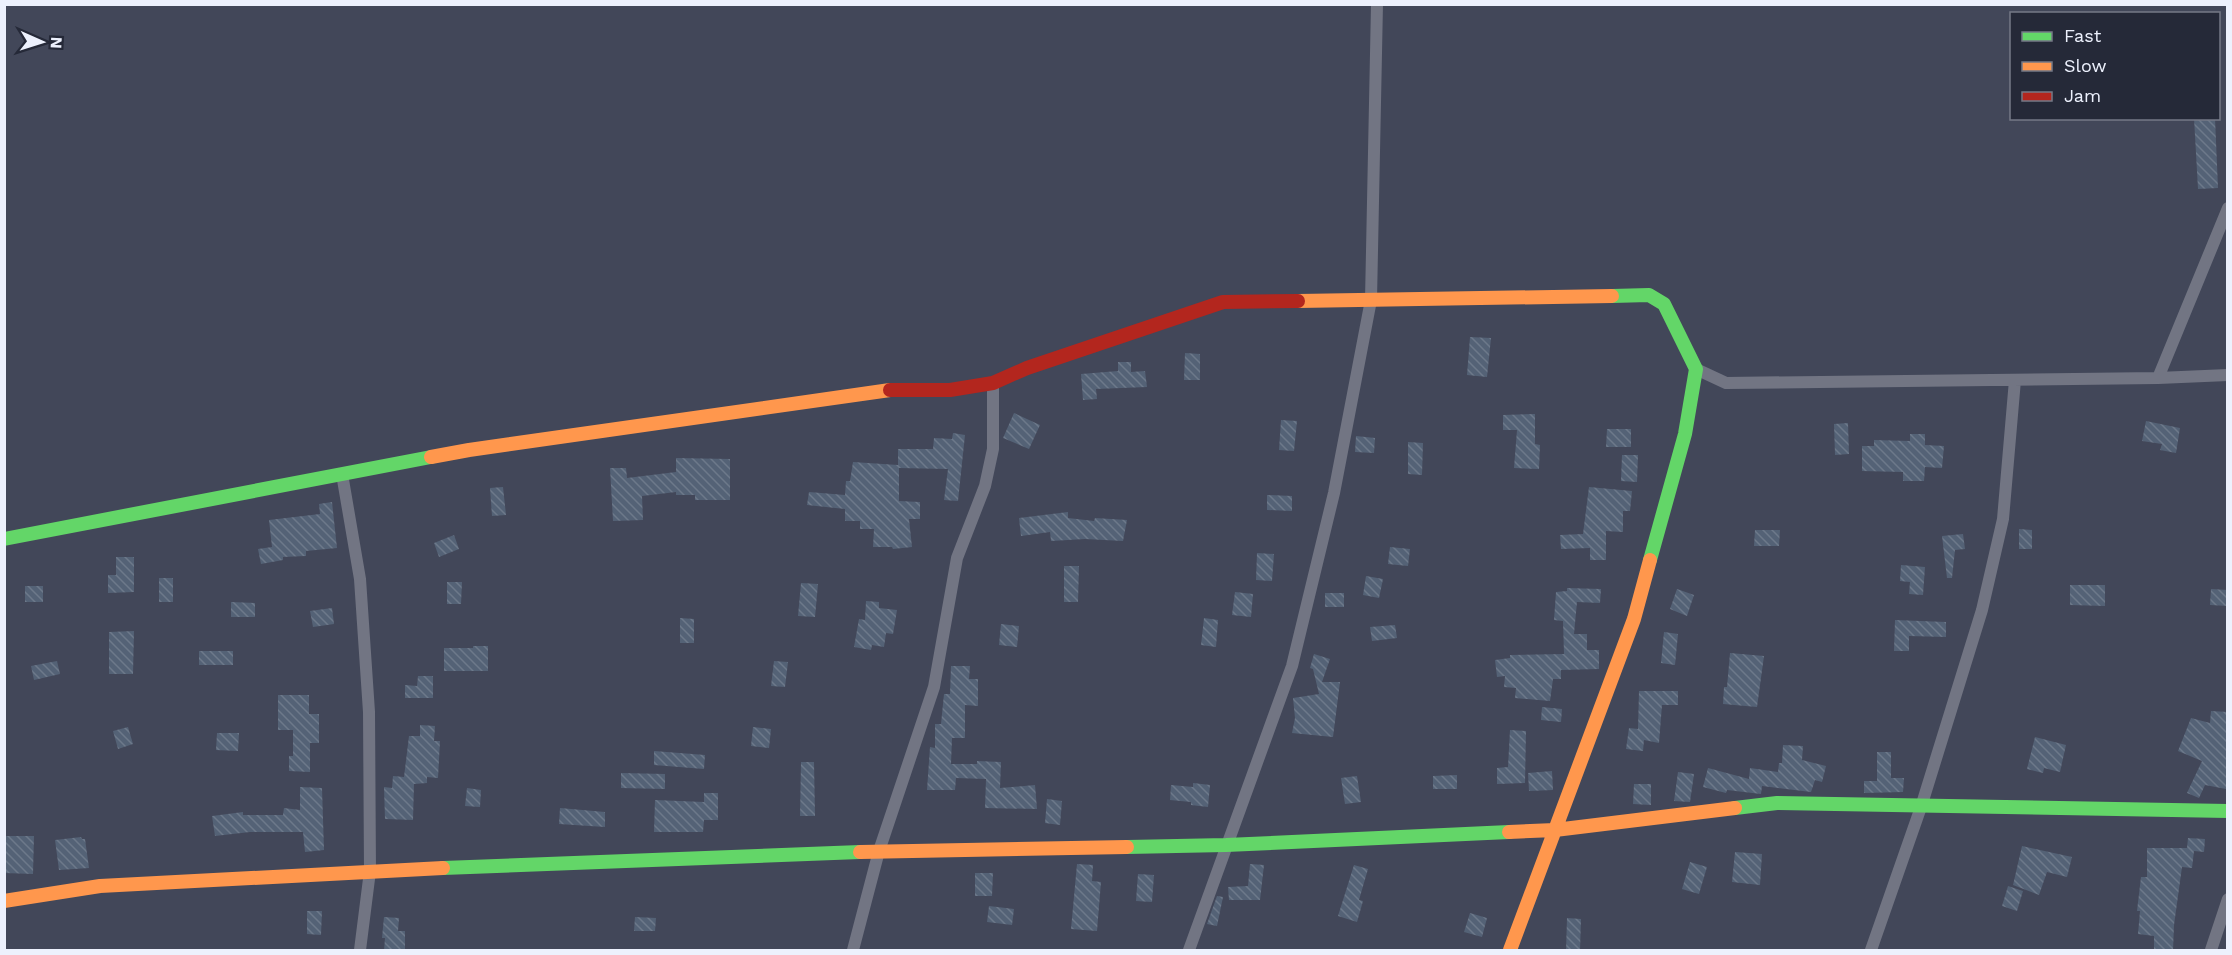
<svg xmlns="http://www.w3.org/2000/svg" width="2232" height="955" font-family="'Work Sans',sans-serif">
  <style>
    .building { fill: url(#building-back-hatch) }
    .lines { fill: none; stroke-linecap: round; stroke-linejoin: round }
    .street { stroke: #727583; stroke-width: 12 }
    .fast { stroke: #63d668; stroke-width: 14 }
    .slow { stroke: #ff974d; stroke-width: 14 }
    .jam { stroke: #b3261e; stroke-width: 14 }
  </style>
  <defs>
    <pattern id="building-back-hatch" width="6" height="6" patternUnits="userSpaceOnUse" patternTransform="scale(1.5)"><rect width="6" height="6" fill="#546276"/><path d="M-1 5l2 2M0 0l6 6M5-1l2 2" fill="none" stroke="#6d798a"/></pattern>
  </defs>
  <rect width="100%" height="100%" fill="#424759"/>
  <path class="building" d="M2194 118H2215L2218 188 2198 189Z
    M1470 337 1491 338 1487 377 1467 375Z
    M1185 353 1200 354V380H1184Z
    M1118 362H1131V372L1145 371 1147 387 1096 389 1097 399 1083 400 1081 374 1118 371Z
    M1014 413 1040 425 1029 449 1003 438Z
    M1535 414V444L1540 445 1539 469 1514 468 1517 430H1503V415Z
    M1281 420 1297 421 1294 451 1279 450Z
    M2146 421 2180 428 2176 453 2160 450 2162 444 2142 441Z
    M1848 423 1849 454 1835 455 1834 424Z
    M1607 429H1631V447H1606Z
    M953 433 965 435 958 501 944 500 948 469 899 468V501L920 502V519H909L912 547 893 549 892 547H873L874 529H860V521H845V509L807 505 809 492 845 495 846 481H850L853 462 898 465V449H933L934 438 952 439Z
    M1910 434H1925V445L1944 446 1942 468 1925 467 1924 481H1903V472L1862 471V446H1874V440L1910 441Z
    M1356 436 1375 438 1374 453 1355 452Z
    M1408 442 1423 443 1422 475 1408 474Z
    M1622 455H1638L1637 482 1621 481Z
    M676 458 730 459V500H695V495H676V492L642 496 643 520 613 521 610 468H626L627 478 676 472Z
    M503 487 506 515 492 516 490 488Z
    M1589 487 1632 491 1630 511H1623V532L1606 531V560H1590V548L1561 549 1560 535 1583 534Z
    M1267 495 1292 496V511L1267 510Z
    M332 502 337 548 306 551V556L283 557V560L261 564 258 549 272 547 269 520 320 514 319 504Z
    M1068 512V518L1094 521 1095 518 1127 520 1123 541 1085 539 1051 541 1050 532 1021 536 1019 518Z
    M2019 529 2032 530V549H2019Z
    M1755 530H1780L1779 546H1754Z
    M1963 534 1965 549 1955 550 1952 578H1947L1942 536Z
    M454 535 459 549 439 557 434 543Z
    M1390 547 1410 549 1408 566 1388 564Z
    M1257 553 1274 554 1272 581 1256 580Z
    M116 557H134V592L108 593V575H116Z
    M1901 565 1925 567 1923 595 1909 594 1910 582 1900 581Z
    M1064 566H1079L1078 602H1064Z
    M1366 576 1383 579 1379 598 1363 595Z
    M159 578H173V602H159Z
    M447 582H462L461 604H447Z
    M801 583 818 584 815 617 798 616Z
    M2070 585H2105V606L2070 605Z
    M25 586H43V602H25Z
    M1567 588 1601 589 1600 603 1577 602 1574 634H1587V650H1599V669L1561 670V679H1553L1550 701 1515 698 1516 688 1504 687 1505 676 1497 677 1495 660 1510 658V655L1564 654 1563 621 1554 620 1556 592 1567 591Z
    M1677 589 1694 595 1687 616 1670 609Z
    M2211 589 2228 590V606L2210 605Z
    M1235 592 1253 594 1251 617 1232 615Z
    M1325 593H1344V607H1325Z
    M866 601 879 602V608L897 610 893 634 886 633 884 647 872 645 871 650 854 647 859 619 865 620Z
    M231 602 255 603V617H231Z
    M332 608 334 624 313 627 310 611Z
    M680 618 694 619V643H680Z
    M1204 618 1218 620 1216 647 1201 645Z
    M1895 620 1946 622V637L1909 636V651H1894Z
    M1001 624 1019 626 1017 647 999 645Z
    M1395 625 1397 638 1372 641 1370 627Z
    M134 631 133 674H109V632Z
    M1664 632 1678 634 1675 665 1661 663Z
    M473 646H488V671H444V648H473Z
    M199 651H233V665H199Z
    M1730 653 1764 656 1757 707 1723 704 1724 687H1727Z
    M1314 654 1330 659 1322 682H1340L1333 737 1292 733 1295 718 1293 698 1319 694 1313 669 1310 668Z
    M57 661 60 674 34 680 31 666Z
    M774 661 788 662 785 687 771 686Z
    M951 666H970L969 679H978V706L965 705V738H952L951 764H977V761L1001 762 1000 788 1035 785 1037 809 985 808 986 779 956 778 955 790H927L930 747 935 748V724H941L944 694H950Z
    M418 676H433V698H405V685L417 686Z
    M1639 691H1678V705H1662L1659 743 1644 740 1643 751 1626 749 1629 728 1638 729Z
    M278 695H309V714H319V743H310V772L289 771V756H293V730H278Z
    M1542 707 1562 709 1561 722 1541 720Z
    M2211 711 2228 712V781L2226 789 2205 785 2199 798 2187 793 2202 761 2178 751 2191 718 2210 723Z
    M420 725 435 726 434 741H440L438 778 427 777V783L414 784 413 820 385 819 384 787 392 788 393 776 404 777 409 736H420Z
    M128 727 133 744 118 749 113 731Z
    M753 727 771 729 769 748 751 746Z
    M1510 730 1526 731 1525 783 1497 784V768L1508 767Z
    M217 733H239L238 751 216 750Z
    M2035 737 2066 745 2060 772 2044 768 2043 773 2027 769Z
    M1783 745 1803 746 1802 760 1826 766 1822 782 1815 780 1811 792 1762 786 1761 794 1727 790 1726 793 1703 787 1708 768 1749 779 1750 768 1778 772 1779 763H1782Z
    M654 751 705 755 704 769 654 765Z
    M1877 752H1891V778H1904L1903 792 1864 793V781H1877Z
    M801 762H814L815 816H800Z
    M1552 771 1553 790 1529 791 1528 773Z
    M1678 772 1694 774 1690 802 1674 801Z
    M621 773 665 774V789L621 788Z
    M1457 775V789H1433V776Z
    M1357 776 1361 802 1345 804 1341 778Z
    M1193 783 1210 785 1208 807 1191 805V802L1170 800 1171 785 1193 787Z
    M1634 784H1651V805L1633 804Z
    M300 787 322 788 324 850 305 852 303 832H250L215 836 212 816 243 812V815H283L284 808 300 810Z
    M467 788 481 790 480 807 465 806Z
    M704 793H718V820H704L703 832H654L655 800 704 802Z
    M1047 799 1062 801 1060 825 1045 823Z
    M560 808 605 812V827L559 824Z
    M4 836H34L33 874 4 873Z
    M81 837 82 839H85L89 868 59 870 55 840Z
    M2188 838 2205 839 2204 852 2194 851 2192 868 2182 867 2174 925 2173 951H2154V936L2138 934 2140 911H2137L2141 877H2147V848H2187Z
    M2022 846 2072 857 2067 877 2047 872 2039 895 2013 885Z
    M1735 852 1762 854 1760 885 1732 882Z
    M1690 862 1707 867 1699 894 1682 889Z
    M1077 864 1093 865 1092 881 1101 882 1097 931 1071 929Z
    M1250 864 1264 865 1260 900H1229L1228 887 1248 886Z
    M1354 865 1368 869 1359 900 1363 901 1357 922 1338 916Z
    M975 873H993L992 896H975Z
    M1138 874 1154 875 1152 902 1136 901Z
    M2008 886 2023 891 2017 911 2002 906Z
    M1217 896 1223 897 1217 926 1207 924Z
    M989 906 1014 909 1012 925 987 922Z
    M307 911H322L321 935 307 934Z
    M1470 913 1487 918 1482 937 1464 932Z
    M384 917 399 918 398 931H405V951H384L385 938H382Z
    M635 917 656 918 655 931H634Z
    M1567 918 1581 919 1580 951H1566Z"/>
  <g class="lines">
    <path class="street" d="M1696 369 1726 383 2158 378 2228 375
      M2158 378 2228 208
      M342 474 360 579 369 712 370 871 360 950
      M853 950 879 851 934 687 957 558 985 486 993 449V383
      M1189 950 1292 666 1334 493 1371 300 1377 4
      M1871 950 1921 807 1982 610 2003 519 2015 380
      M2211 950 2228 899"/>
    <path class="fast" d="M1612 296 1649 295 1664 304 1696 369 1685 434 1650 560
      M4 539 431 457
      M1735 808 1777 803 2228 811
      M1127 847 1226 845 1509 832
      M443 868 860 852"/>
    <path class="slow" d="M1298 301 1612 296
      M431 457 469 450 890 390
      M1509 832 1555 830 1735 808
      M860 852 1127 847
      M4 901 100 886 443 868
      M1510 950 1634 619 1650 560"/>
    <path class="jam" d="M890 390H950L993 383 1027 368 1223 302 1298 301"/>
  </g>
  <rect width="2232" height="955" fill="none" stroke="#edf1fd" stroke-width="12"/>
  <rect x="2010" y="12" width="210" height="108" fill="#252938" stroke="#757987" stroke-width="1.5"/>
  <rect x="2022" y="32" width="30" height="9" fill="#63d668" stroke="#757987" stroke-width="1.5"/>
  <text x="2064" y="42" font-size="18" fill="#edf1fd">Fast</text>
  <rect x="2022" y="62" width="30" height="9" fill="#ff974d" stroke="#757987" stroke-width="1.5"/>
  <text x="2064" y="72" font-size="18" fill="#edf1fd">Slow</text>
  <rect x="2022" y="92" width="30" height="9" fill="#b3261e" stroke="#757987" stroke-width="1.5"/>
  <text x="2064" y="102" font-size="18" fill="#edf1fd">Jam</text>
  <g transform="translate(42 42) rotate(93)" stroke="#252938" stroke-width="4.5" paint-order="stroke">
  <path d="M0-4.5L10 22L0 15L-10 22Z" fill="#edf1fd"/>
  <text y="-9" font-size="16" font-weight="bold" text-anchor="middle" fill="#edf1fd">N</text>
  </g>
</svg>
